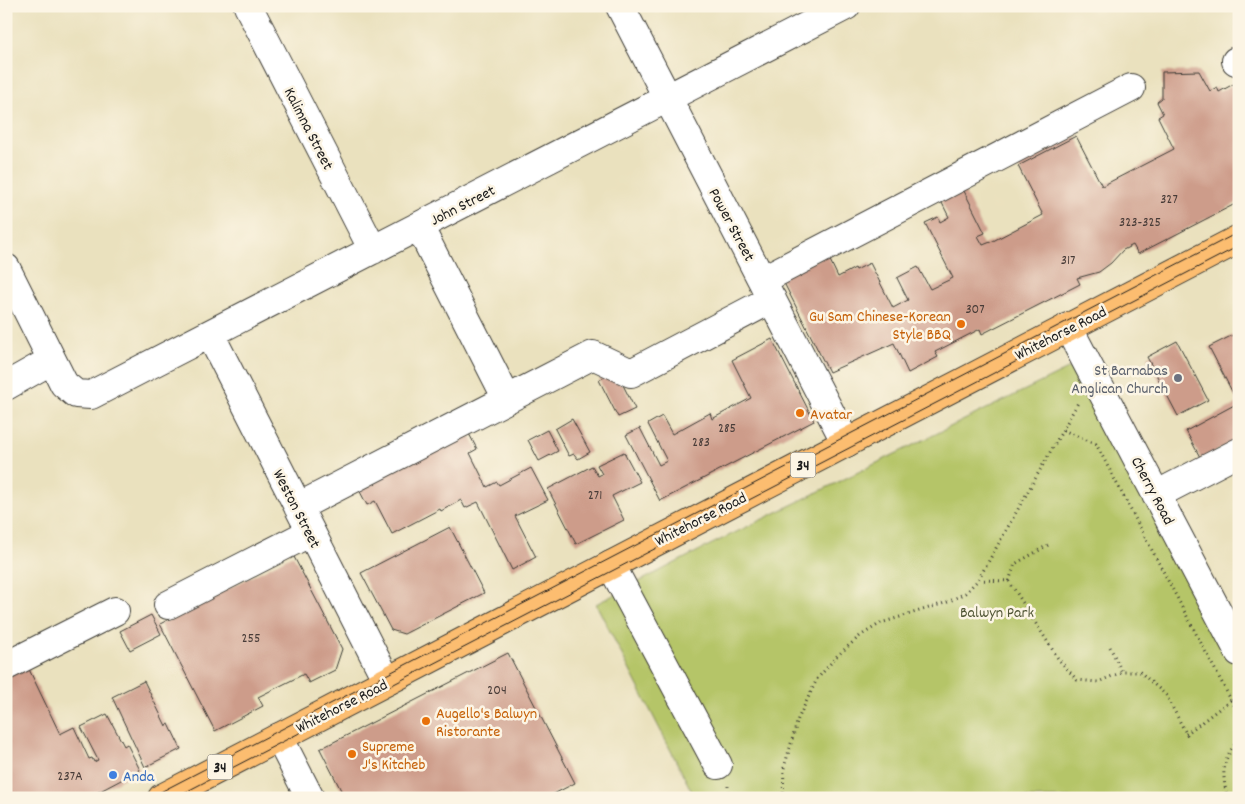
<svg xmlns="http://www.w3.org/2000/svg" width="1245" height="804" font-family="Dekko,sans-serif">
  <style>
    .green { fill: #b5c568; stroke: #687042 }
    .building { fill: #cd9c8a }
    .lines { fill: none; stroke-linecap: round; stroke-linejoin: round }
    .minor-casing { stroke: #3b3a34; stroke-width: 30 }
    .major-casing { stroke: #3b3a34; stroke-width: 30 }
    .path { stroke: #3b3a34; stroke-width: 3; stroke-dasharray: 1 4; stroke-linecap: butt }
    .minor { stroke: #fff; stroke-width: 28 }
    .major { stroke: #fcbd6f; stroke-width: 28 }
    .tram { stroke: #1c1c1c; stroke-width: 1 }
    .food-dot { fill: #e8710a; stroke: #fcf5e5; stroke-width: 2 }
    .worship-dot { fill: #6b7280; stroke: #fcf5e5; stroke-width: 2 }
    .shop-dot { fill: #3f7fe0; stroke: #fcf5e5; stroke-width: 2 }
    .labels { text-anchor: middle; stroke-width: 5; stroke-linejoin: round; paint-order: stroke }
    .number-label { font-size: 14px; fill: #483c38 }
    .shield { fill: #fcf5e5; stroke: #5f5d58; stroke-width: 1 }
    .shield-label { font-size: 15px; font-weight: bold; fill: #1c1c1c }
    .street-label { font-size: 16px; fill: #1c1c1c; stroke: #fcf5e5 }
    .food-label { font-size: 16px; fill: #c56008; stroke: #fcf5e5; text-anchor: start }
    .worship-label { font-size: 16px; fill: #5b616d; stroke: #fcf5e5; text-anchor: end }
    .park-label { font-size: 16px; fill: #525737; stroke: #fcf5e5 }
    .shop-label { font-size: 16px; fill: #366cbe; stroke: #fcf5e5; text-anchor: start }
  </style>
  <rect width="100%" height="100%" fill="#fcf5e5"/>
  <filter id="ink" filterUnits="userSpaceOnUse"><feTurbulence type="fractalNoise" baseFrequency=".02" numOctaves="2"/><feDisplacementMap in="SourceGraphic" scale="10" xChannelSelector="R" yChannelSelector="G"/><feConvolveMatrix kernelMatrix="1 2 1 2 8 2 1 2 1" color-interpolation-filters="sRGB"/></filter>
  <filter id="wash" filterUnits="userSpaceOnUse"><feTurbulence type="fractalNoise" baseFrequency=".0096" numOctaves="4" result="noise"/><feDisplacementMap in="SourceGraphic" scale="20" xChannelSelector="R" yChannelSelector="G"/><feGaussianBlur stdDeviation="1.12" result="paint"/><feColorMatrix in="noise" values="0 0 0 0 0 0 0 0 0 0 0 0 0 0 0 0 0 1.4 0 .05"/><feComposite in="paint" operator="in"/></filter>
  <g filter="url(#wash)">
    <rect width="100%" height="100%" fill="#eae1be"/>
    <path class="green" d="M1078 364 1239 674V798H695L596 604 708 546Z"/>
    <g id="blocks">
      <path class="building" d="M1199 71 1210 91 1217 87 1219 92 1239 81V202L1138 254 1133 245 1123 250 1111 263 1099 272 1077 278 1080 284 982 334 980 329 935 352 938 357 908 373 894 343 829 372 781 277 827 254 838 277 855 268 856 270 870 263 893 308 908 300 897 278 918 267 930 289 953 278 925 223 938 217 940 222 949 217 940 199 960 183 985 233 978 236 983 245 993 241 1043 215 1018 166 1076 136 1102 186 1174 149 1158 117 1163 114 1157 102 1162 98V72Z
        M1239 332V440L1201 459 1186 431 1238 403 1209 347Z
        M772 339 814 421 660 501 626 435 640 428 659 465 667 461 648 424 662 416 672 434 710 413 712 419 751 398 732 360Z
        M1177 341 1208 400 1178 416 1147 357Z
        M616 371 635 409 618 417 599 380Z
        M572 419 590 452 578 459 574 454 569 456 555 429Z
        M466 428 477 449 470 453 487 487 497 482 499 485 531 468 548 500 515 516 536 557 512 570 478 502 465 508 461 500 441 511 440 509 392 534 375 501 367 505 356 484Z
        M547 430 558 451 539 461 528 440Z
        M624 452 640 482 612 496 624 520 576 544 548 489 592 466 598 476 602 474 597 465Z
        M450 527 484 593 404 634 391 630 361 573Z
        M293 555 342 649 335 670 309 683 304 674 258 697 263 706 215 731 160 624Z
        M151 615 161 634 130 650 120 631Z
        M508 653 575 783 546 798H345L320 749Z
        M26 663 60 734 74 727 89 759 92 758 94 762 98 760 81 727 107 714 124 746 127 744 140 770 87 798H6V720H8L6 717V673Z
        M144 681 166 726 169 724 181 749 145 767 112 697Z"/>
    </g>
  </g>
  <g filter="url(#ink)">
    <use href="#blocks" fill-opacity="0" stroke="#3b3a34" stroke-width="1"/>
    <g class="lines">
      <g class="minor-casing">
        <path id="minor" d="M248 6 373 250
          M620 6 846 443
          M1236 61 1239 60
          M419 226 507 399
          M6 268 64 384 76 394 91 395 846 6
          M762 280 1131 88
          M1068 327 1239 652
          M210 334 387 681
          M6 386 52 360
          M1156 495 1239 452
          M298 507 593 355 631 373 772 299
          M611 565 718 765
          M168 605 311 532
          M6 666 115 611
          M279 737 310 798"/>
      </g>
      <g class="major-casing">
        <path id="major" d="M162 798 1239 239"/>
      </g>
      <path class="path" d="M1063 430 1096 444 1239 715
        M979 580 1009 581 1059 660 1077 680 1098 682 1122 672H1140L1166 695 1189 739
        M1009 581 1015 564 1050 544
        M1110 647 1122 672
        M1186 734 1231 700
        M728 786 729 798
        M783 798 784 768 798 719 817 679 837 656 860 636 881 623 948 602 965 593 978 580 1079 401
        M1227 798C1222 771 1221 761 1239 739"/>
      <use href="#minor" class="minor"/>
      <use href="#major" class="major"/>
      <path class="tram" d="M149 798 1239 232
        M174 798 1239 246"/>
    </g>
  </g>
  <g class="food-dot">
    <circle cx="961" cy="324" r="5"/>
    <circle cx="800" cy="413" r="5"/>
    <circle cx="426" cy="721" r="5"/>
    <circle cx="352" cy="754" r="5"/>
  </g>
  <circle class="worship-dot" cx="1178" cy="378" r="5"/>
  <circle class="shop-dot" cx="113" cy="775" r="5"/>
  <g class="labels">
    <g class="number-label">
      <text x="1169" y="203">327</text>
      <text x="1140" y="226">323-325</text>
      <text x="1068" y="264">317</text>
      <text x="975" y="313">307</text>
      <text x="727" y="432">285</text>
      <text x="701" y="446">283</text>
      <text x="595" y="499">271</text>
      <text x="251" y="642">255</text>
      <text x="497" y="694">204</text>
      <text x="70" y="780">237A</text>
    </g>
    <g class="shield">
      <rect x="790.5" y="452.5" width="25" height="25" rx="4"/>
      <rect x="207.5" y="754.5" width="25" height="25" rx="4"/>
    </g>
    <g class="shield-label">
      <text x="803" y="470">34</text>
      <text x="220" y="772">34</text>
    </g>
    <g class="street-label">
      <text transform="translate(310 128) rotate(63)" y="6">Kalimna Street</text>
      <text transform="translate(462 204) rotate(-27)" y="6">John Street</text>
      <text transform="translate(733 224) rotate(62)" y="6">Power Street</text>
      <text transform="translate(1060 332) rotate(-27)" y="6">Whitehorse Road</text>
      <text transform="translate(1154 490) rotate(62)" y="6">Cherry Road</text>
      <text transform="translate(298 508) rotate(63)" y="6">Weston Street</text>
      <text transform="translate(700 518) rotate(-27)" y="6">Whitehorse Road</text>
      <text transform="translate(341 705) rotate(-27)" y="6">Whitehorse Road</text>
    </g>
    <g class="food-label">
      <text x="951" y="321" text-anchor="end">Gu Sam Chinese-Korean<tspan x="951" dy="18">Style BBQ</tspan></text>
      <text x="810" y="419">Avatar</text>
      <text x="436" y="718">Augello's Balwyn<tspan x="436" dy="18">Ristorante</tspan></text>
      <text x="362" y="751">Supreme<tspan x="362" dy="18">J's Kitcheb</tspan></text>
    </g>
    <g class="worship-label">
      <text x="1168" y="375">St Barnabas<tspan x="1168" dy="18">Anglican Church</tspan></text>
    </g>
    <g class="park-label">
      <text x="997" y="617">Balwyn Park</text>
    </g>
    <g class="shop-label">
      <text x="123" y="781">Anda</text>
    </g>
  </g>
  <rect width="1245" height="804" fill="none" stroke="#fcf5e5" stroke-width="25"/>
</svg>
